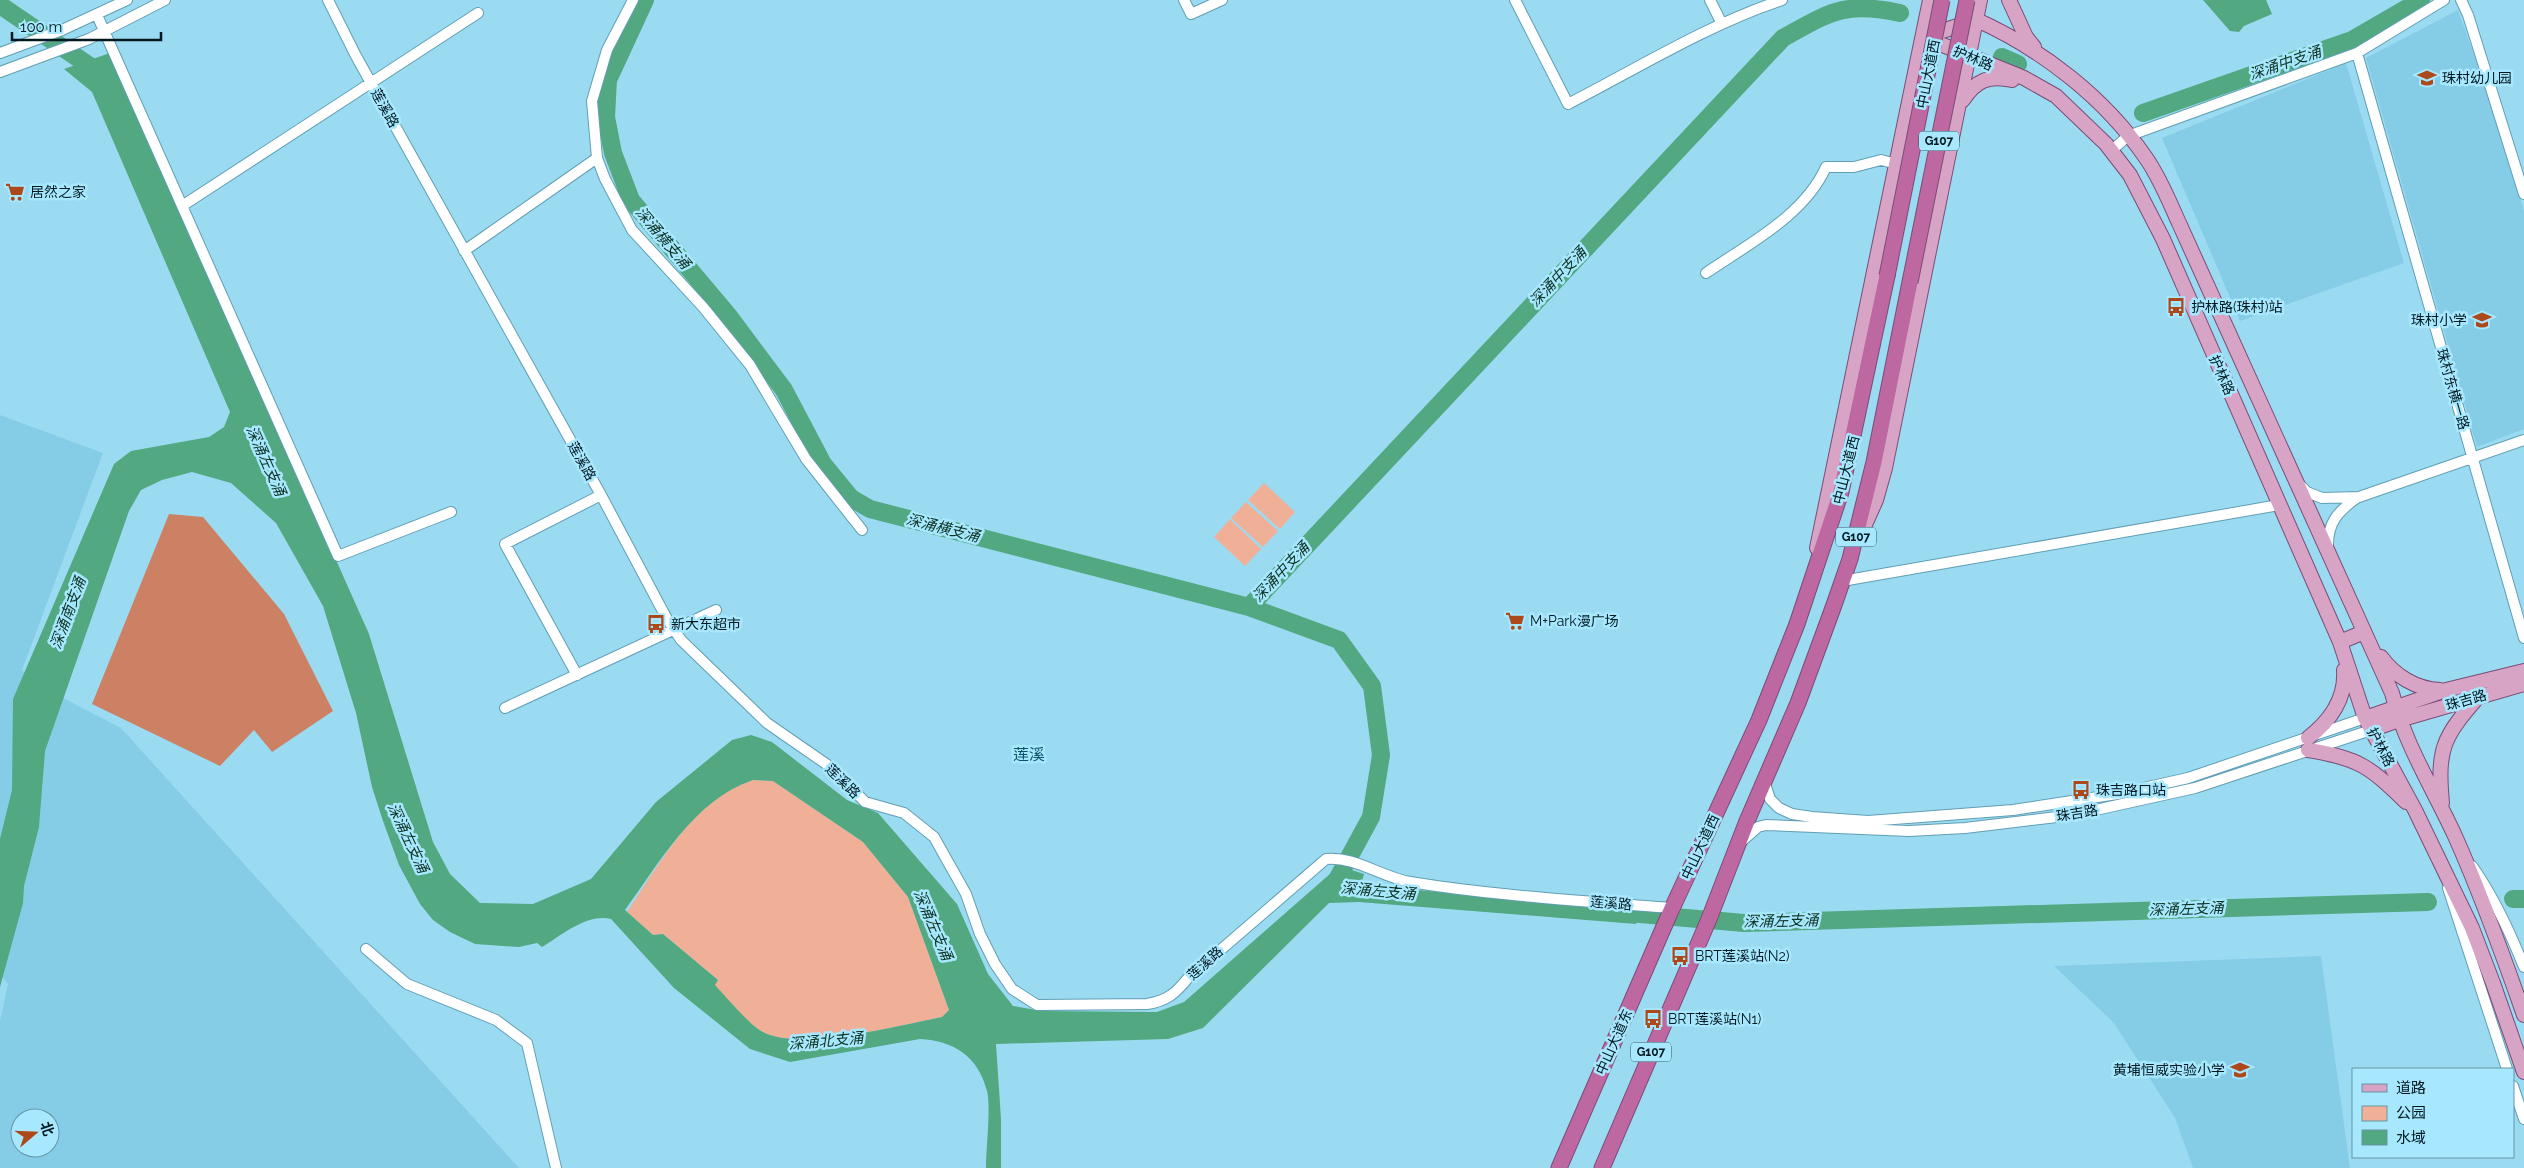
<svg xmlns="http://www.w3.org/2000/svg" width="2524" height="1168" font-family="Raleway,'Noto Sans SC',sans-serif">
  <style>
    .built { fill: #85cde7; fill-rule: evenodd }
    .green { fill: #f0b097 }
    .forest { fill: #cc8164 }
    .water { fill: #52a880; fill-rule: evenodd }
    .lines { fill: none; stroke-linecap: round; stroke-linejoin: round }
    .river { stroke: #52a880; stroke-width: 18 }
    .minor-casing { stroke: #609fb4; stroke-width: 12 }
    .major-casing { stroke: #7b4c74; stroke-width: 16 }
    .highway-casing { stroke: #7b4c74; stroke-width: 17 }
    .minor { stroke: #fff; stroke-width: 10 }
    .major { stroke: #d7a4c6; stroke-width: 14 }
    .highway { stroke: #bd68a0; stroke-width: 15 }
    .highway-bridge-casing { stroke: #7b4c74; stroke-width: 17; stroke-linecap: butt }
    .highway-bridge { stroke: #bd68a0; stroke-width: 15 }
    .labels { text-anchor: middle; stroke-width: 5; stroke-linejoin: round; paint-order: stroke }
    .shield { fill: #a8e8ff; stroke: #325764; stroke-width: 1 }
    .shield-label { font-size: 12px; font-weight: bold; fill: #001921 }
    .street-label { font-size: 14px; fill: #001921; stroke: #a8e8ff }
    .poi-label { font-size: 14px; fill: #001921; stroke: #a8e8ff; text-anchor: start }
    .water-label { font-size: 15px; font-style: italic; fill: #0d3423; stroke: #a8e8ff }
    .quarter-label { font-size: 16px; fill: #0d5467; stroke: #a8e8ff }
  </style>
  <rect width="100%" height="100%" fill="#9bdbf2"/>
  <path class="built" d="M2458 10 2491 103 2524 211V429L2477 447 2366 58Z
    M2346 63 2404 263 2240 321 2162 138Z
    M0 415 103 453 22 670 65 699 121 728 519 1168H0V1021L8 984 0 974ZM20 1118H50V1148H20Z
    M2321 956 2350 1168H2193L2175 1118 2114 1023 2054 966Z"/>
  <path class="green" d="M1264 483 1295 512 1280 529 1248 500Z
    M1246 502 1278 531 1263 547 1231 518Z
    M1230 519 1261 549 1245 566 1214 537Z
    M753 780 773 781 863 842 908 897 949 1010 942 1017C901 1025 796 1053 761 1031 747 1023 727 998 714 985L718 980 663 934 653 935 627 912C661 862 693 800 753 780Z"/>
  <path class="forest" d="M169 514 203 517 284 614 333 711 272 752 254 730 220 766 92 704Z"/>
  <path class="water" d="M2203 0H2266L2272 14 2244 26 2239 32 2230 31Z
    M110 53 369 634 433 842 450 874 480 903 533 904 591 879 656 802 732 740 751 735 772 742 847 800 878 813 957 904 988 974 1013 1006 1042 1011 1157 1012 1184 1002 1339 866 1364 874 1361 885 1642 910 1636 924 1359 902 1329 903 1203 1028 1168 1039 996 1044 1001 1119V1168H986C986 1150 991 1106 987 1091 978 1056 954 1041 920 1039L790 1062 750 1049 674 988 611 919C587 913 562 935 542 947L537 943 519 947 475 944 450 932 433 920 420 904 399 865 383 821 372 787 356 713 323 606 276 523 231 483 192 472 162 480 141 490 129 511 45 751 39 827 24 886 23 903 0 987V839L12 790 13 699 114 464 131 451 209 437 224 427 230 412 92 92 64 69ZM753 780 773 781 863 842 908 897 949 1010 942 1017C900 1025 797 1053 761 1031 748 1023 727 998 715 985L718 980 663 934 653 935 625 910C660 862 694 800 753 780Z"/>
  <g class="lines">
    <path class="river" d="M645 0 608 80 606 117 613 153 631 200 728 315 784 390 823 464 851 498 870 509 1249 607 1339 640 1372 686 1381 755 1371 817 1333 887
      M0 5 97 71 100 78
      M2002 57 2018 64
      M2143 113 2352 40 2421 0
      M1249 607 1783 38C1831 12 1843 1 1900 13
      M2513 899H2524
      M1617 912 1744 923 2428 902"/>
    <g class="minor-casing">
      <path id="minor" d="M328 0 356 56 601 495 667 619 681 640 767 723 832 768 865 802 904 813 934 837 966 894 980 934 995 964 1012 989 1037 1005 1147 1004C1167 1001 1176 993 1188 978L1326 859C1355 856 1381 877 1410 882 1496 896 1585 901 1672 908
        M633 0 607 50 592 101 597 158 605 179 632 230 703 307 750 365 806 459 862 530
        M1184 0 1191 14 1222 0
        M1515 0 1568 104C1638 68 1707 25 1782 0
        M1710 0 1722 24
        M2461 0 2468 15 2524 194
        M97 15 338 556 451 512
        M0 53 62 30 127 0
        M2357 53 2524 638
        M0 72 89 39 165 0
        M2111 151 2128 136 2357 53 2444 0
        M182 206 478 13
        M464 251 597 158
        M1706 273C1748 244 1804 216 1826 167H1854L1881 160 1897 164
        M2299 484 2307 492 2322 498 2359 497 2524 440
        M2328 548C2327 523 2338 511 2358 497
        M1842 581 2279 505
        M577 675 505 544 601 495
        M505 708 716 610
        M1764 781 1770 799 1779 808 1792 814 1812 817 1868 821 2013 810 2117 794 2188 778 2365 718
        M1742 841 1758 827 1766 825 1909 831 1965 828 2073 815 2195 788 2371 730
        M2472 866C2494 897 2510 932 2524 967
        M2448 888 2507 1069
        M366 949 407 984 496 1020 527 1043 556 1168
        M2513 1086 2524 1119"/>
    </g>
    <g class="major-casing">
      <path id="major" d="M2009 0 2026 37 2034 47
        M1926 36 1977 20C2043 50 2105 98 2146 158 2160 178 2169 201 2179 223L2392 693C2405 745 2433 788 2455 836 2481 894 2503 955 2524 1015
        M1923 37 2024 78 2056 96 2106 144 2130 175 2163 239 2340 642 2365 718 2415 810 2472 928 2493 983 2524 1072
        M1963 100C1976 80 1989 75 2012 80
        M1859 538 1876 500 1885 468 1980 0
        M1817 548 1930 0
        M2340 642 2364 632
        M2381 657C2395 676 2416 689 2440 690
        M2365 718 2446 690 2524 671
        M2371 730 2399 720 2524 684
        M2308 738C2330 721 2346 699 2344 670
        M2308 750C2359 758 2370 767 2406 802
        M2442 803C2437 748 2443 737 2479 696"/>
    </g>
    <g class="highway-casing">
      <path id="highway" d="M1559 1168 1669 915 1759 720 1797 624 1841 492 1887 276
        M1602 1168 1709 919 1747 821 1798 703 1834 605 1850 559 1874 462 1910 282"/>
    </g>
    <use href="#minor" class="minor"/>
    <use href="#major" class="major"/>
    <use href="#highway" class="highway"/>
    <g class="highway-bridge-casing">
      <path id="highway-bridge" d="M1887 276 1942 0
        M1910 282 1967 0"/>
    </g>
    <use href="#highway-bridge" class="highway-bridge"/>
  </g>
  <defs>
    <g id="school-bare" transform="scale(1.5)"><path d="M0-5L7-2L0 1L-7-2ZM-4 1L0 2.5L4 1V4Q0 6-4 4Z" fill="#ad481b" stroke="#a8e8ff" stroke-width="2.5" paint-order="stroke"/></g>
    <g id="supermarket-bare" transform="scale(1.5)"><path d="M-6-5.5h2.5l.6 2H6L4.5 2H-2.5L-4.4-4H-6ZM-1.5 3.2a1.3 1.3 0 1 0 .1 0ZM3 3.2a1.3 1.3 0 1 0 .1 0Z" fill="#ad481b" stroke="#a8e8ff" stroke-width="2.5" paint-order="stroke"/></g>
    <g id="bus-bare" transform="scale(1.5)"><path d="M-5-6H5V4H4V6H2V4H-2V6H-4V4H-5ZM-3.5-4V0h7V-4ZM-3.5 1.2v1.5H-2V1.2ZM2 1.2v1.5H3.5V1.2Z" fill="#ad481b" stroke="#a8e8ff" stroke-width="2.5" paint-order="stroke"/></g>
  </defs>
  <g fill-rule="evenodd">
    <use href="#school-bare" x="2427" y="78"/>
    <use href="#supermarket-bare" x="15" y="192"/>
    <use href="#bus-bare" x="2176" y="307"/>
    <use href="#school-bare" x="2482" y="320"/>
    <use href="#supermarket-bare" x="1515" y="621"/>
    <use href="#bus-bare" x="656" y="624"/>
    <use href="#bus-bare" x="2081" y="790"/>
    <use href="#bus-bare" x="1680" y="956"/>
    <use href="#bus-bare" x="1653" y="1019"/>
    <use href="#school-bare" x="2240" y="1070"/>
  </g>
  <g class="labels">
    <g class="shield">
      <rect x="1919" y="131.5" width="40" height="19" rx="4"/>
      <rect x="1836" y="527.5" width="40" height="19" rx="4"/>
      <rect x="1631" y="1042.5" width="40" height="19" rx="4"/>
    </g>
    <g class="shield-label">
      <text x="1939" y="145">G107</text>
      <text x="1856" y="541">G107</text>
      <text x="1651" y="1056">G107</text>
    </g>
    <g class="street-label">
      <text transform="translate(1973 58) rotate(23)" y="5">护林路</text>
      <text transform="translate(1928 74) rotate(-79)" y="5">中山大道西</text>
      <text transform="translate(385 108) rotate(61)" y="5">莲溪路</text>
      <text transform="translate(2222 375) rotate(66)" y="5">护林路</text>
      <text transform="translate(2453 389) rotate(74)" y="5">珠村东横一路</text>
      <text transform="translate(582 461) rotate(61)" y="5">莲溪路</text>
      <text transform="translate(1846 470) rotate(-76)" y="5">中山大道西</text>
      <text transform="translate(2466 700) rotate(-16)" y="5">珠吉路</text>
      <text transform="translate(2381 747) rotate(62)" y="5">护林路</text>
      <text transform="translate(843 781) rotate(45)" y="5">莲溪路</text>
      <text transform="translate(2077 813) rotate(-9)" y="5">珠吉路</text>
      <text transform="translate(1700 847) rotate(-65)" y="5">中山大道西</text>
      <text transform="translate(1611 903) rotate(5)" y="5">莲溪路</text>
      <text transform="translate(1205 963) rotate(-42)" y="5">莲溪路</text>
      <text transform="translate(1614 1042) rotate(-66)" y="5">中山大道东</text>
    </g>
    <g class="poi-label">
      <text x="2442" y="83">珠村幼儿园</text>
      <text x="30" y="197">居然之家</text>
      <text x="2191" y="312">护林路(珠村)站</text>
      <text x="2467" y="325" text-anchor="end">珠村小学</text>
      <text x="1530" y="626">M+Park漫广场</text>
      <text x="671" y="629">新大东超市</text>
      <text x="2096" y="795">珠吉路口站</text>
      <text x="1695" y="961">BRT莲溪站(N2)</text>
      <text x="1668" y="1024">BRT莲溪站(N1)</text>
      <text x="2225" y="1075" text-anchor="end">黄埔恒威实验小学</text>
    </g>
    <g class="water-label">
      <text transform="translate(2285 63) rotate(-19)" y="5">深涌中支涌</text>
      <text transform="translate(663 238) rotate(50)" y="5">深涌横支涌</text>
      <text transform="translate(1558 277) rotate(-47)" y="5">深涌中支涌</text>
      <text transform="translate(266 461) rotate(66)" y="5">深涌左支涌</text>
      <text transform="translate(943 528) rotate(14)" y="5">深涌横支涌</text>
      <text transform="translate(1281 572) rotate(-47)" y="5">深涌中支涌</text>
      <text transform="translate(68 613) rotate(-70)" y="5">深涌南支涌</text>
      <text transform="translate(408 838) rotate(65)" y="5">深涌左支涌</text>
      <text transform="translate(1378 891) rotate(5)" y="5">深涌左支涌</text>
      <text transform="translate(2186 909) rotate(-2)" y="5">深涌左支涌</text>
      <text transform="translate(1781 921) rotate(-1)" y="5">深涌左支涌</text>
      <text transform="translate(933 925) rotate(67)" y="5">深涌左支涌</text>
      <text transform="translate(826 1041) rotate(-5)" y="5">深涌北支涌</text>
    </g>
    <g class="quarter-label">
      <text x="1029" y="760">莲溪</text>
    </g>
  </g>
  <rect x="2352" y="1068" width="162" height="90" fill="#a8e8ff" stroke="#6595a6"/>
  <rect x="2362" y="1084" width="25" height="8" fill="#d7a4c6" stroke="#6595a6"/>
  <text x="2396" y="1093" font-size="15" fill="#001921">道路</text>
  <rect x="2362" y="1106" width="25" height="15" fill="#f0b097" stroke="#6595a6"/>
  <text x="2396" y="1118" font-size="15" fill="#001921">公园</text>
  <rect x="2362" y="1130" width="25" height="15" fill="#52a880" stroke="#6595a6"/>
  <text x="2396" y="1143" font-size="15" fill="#001921">水域</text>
  <g transform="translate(35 1133) rotate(71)"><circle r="24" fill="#a8e8ff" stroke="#6595a6"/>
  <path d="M0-4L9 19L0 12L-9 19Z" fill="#ad481b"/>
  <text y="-8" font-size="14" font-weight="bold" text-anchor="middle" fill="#001921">北</text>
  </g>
  <path d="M12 32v8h149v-8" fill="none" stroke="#001921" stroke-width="2.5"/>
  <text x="20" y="32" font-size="15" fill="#001921" stroke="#a8e8ff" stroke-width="4" paint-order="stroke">100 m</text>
</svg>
